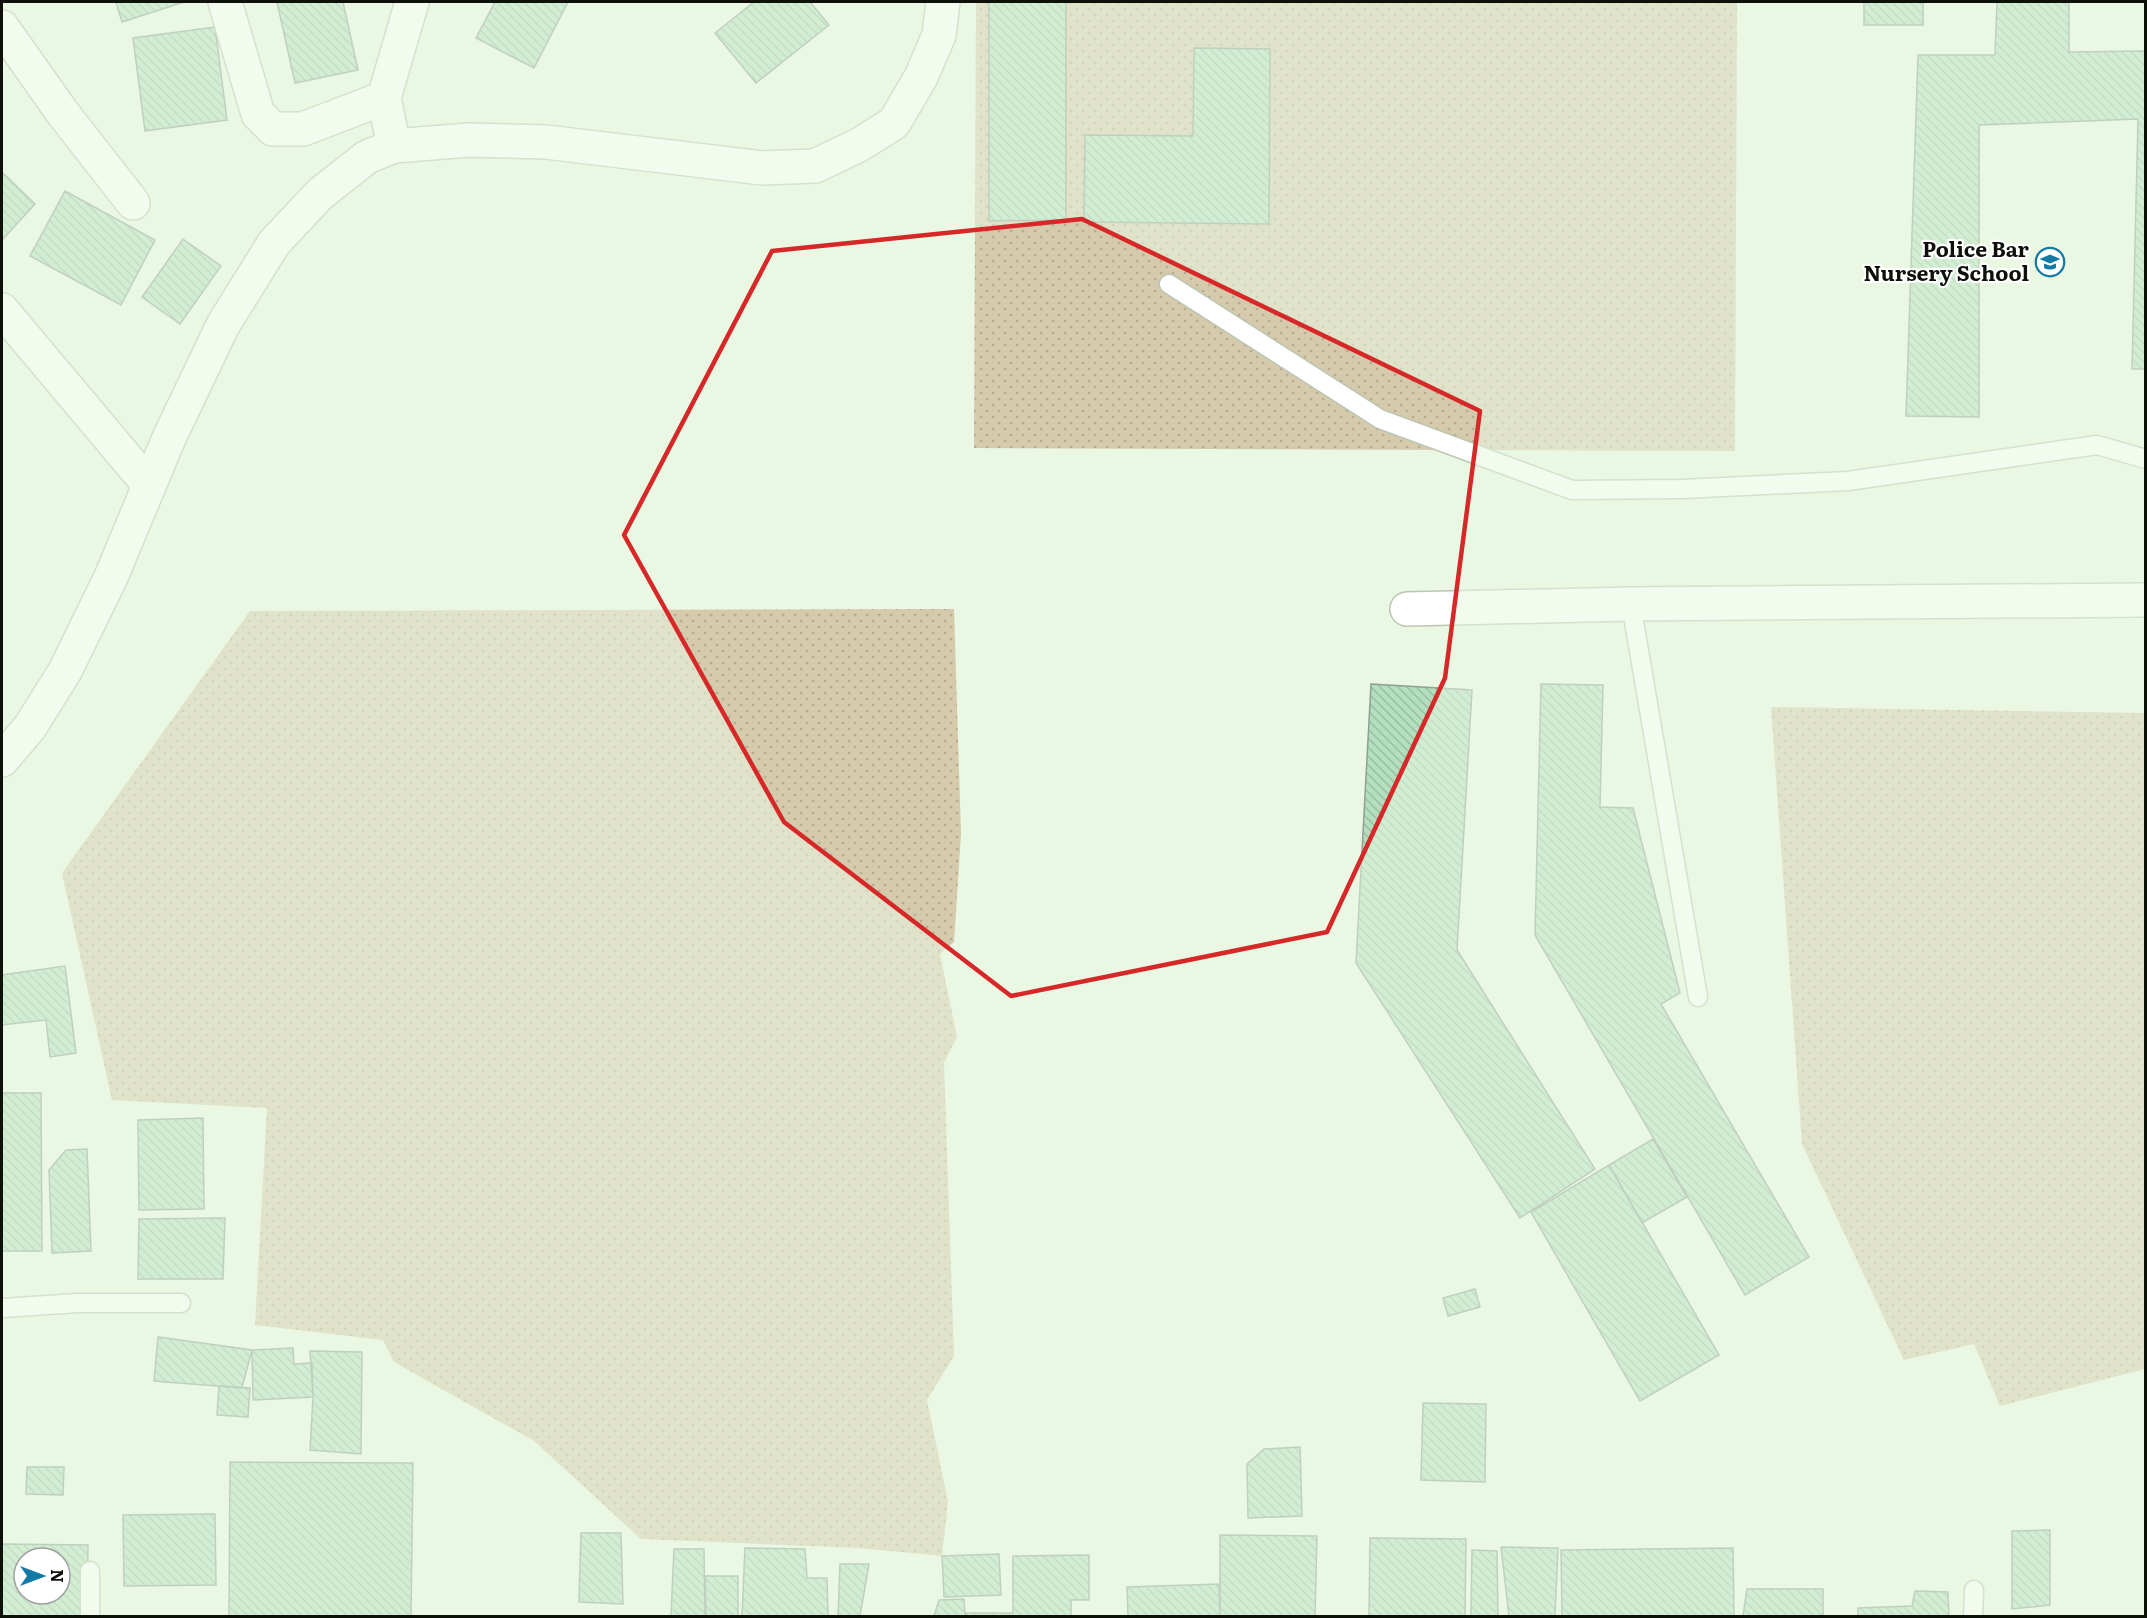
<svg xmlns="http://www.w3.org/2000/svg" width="2147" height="1618" font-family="Literata,serif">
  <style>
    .grass { fill: url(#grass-dots) }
    .building { fill: url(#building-back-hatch); stroke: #8ea192; stroke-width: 1.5; fill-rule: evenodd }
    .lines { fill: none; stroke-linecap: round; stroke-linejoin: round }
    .lane-casing { stroke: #bbc6b2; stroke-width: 21 }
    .street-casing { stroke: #bbc6b2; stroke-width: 36 }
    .lane { stroke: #fff; stroke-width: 18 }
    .street { stroke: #fff; stroke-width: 33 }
    .marked { fill: none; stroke: #d62828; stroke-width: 4.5; stroke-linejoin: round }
    .labels { text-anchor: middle; stroke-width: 4.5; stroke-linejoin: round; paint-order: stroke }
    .poi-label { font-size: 21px; font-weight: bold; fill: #0d110a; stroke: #fff; text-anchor: end }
  </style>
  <defs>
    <pattern id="grass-dots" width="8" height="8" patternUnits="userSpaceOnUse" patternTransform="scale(1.5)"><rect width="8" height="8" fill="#d5caab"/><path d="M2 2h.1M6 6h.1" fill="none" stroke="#b6ac92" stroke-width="1.8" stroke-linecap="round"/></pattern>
    <pattern id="building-back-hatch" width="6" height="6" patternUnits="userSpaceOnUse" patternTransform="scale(1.5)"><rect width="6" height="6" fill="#b4dfbe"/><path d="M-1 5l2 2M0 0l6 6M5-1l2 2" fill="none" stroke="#9abea2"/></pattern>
  </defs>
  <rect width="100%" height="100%" fill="#eaf7e2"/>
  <path class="grass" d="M976 2H1737L1735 451 974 448Z
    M954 609 961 834 954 942 940 954 957 1037 944 1063 954 1356 927 1400 948 1502 942 1556 859 1548 641 1539 534 1441 394 1362 383 1340 255 1325 267 1108 112 1100 62 873 250 611Z
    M1771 707 2145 713V1369L2000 1406 1974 1344 1904 1360 1802 1144Z"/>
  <path class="building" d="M116 2H184L122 22Z
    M277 2H343L358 70 295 83Z
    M495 2H568L534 68 476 38Z
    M754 2H810L829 25 756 83 715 33Z
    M989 2H1066V220L989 221Z
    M1864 2H1923V25H1864Z
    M1997 2H2069V52L2146 51V369H2132L2138 119 1979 125V417L1906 416 1918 55H1995Z
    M215 27 227 120 145 131 133 38Z
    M1194 48 1270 49 1269 224 1084 222 1085 135 1193 136Z
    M2 172 35 204 2 240Z
    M65 191 155 240 121 305 30 256Z
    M183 239 221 266 180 324 142 297Z
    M1371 684 1472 690 1457 950 1595 1169 1520 1218 1356 963Z
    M1541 684 1603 685 1600 807 1633 808 1680 993 1661 1004 1809 1257 1745 1295 1535 935Z
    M65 966 76 1053 50 1057 46 1020 2 1025V975Z
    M2 1093H41L42 1251H2Z
    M203 1118 204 1209 139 1210 138 1120Z
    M1653 1139 1687 1197 1642 1223 1609 1165Z
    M87 1149 91 1251 52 1253 49 1170 66 1150Z
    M1609 1165 1719 1355 1640 1401 1531 1212Z
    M225 1218 223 1279H138L139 1219Z
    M1475 1289 1480 1307 1448 1316 1443 1298Z
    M158 1337 252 1350 242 1388 154 1381Z
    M293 1348 294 1364 312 1363 313 1397 253 1400 252 1350Z
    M310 1351 362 1352 361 1454 310 1450 313 1397Z
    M219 1386 250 1388 248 1417 217 1415Z
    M1423 1403 1486 1404 1485 1482 1421 1480Z
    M1300 1447 1302 1516 1248 1518 1247 1464 1264 1449Z
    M230 1462 413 1463 411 1616H229Z
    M27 1467H64L63 1495 26 1494Z
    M215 1514 216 1585 124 1586 123 1515Z
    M2050 1530V1605L2012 1609V1531Z
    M581 1533H621L623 1604 579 1602Z
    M1220 1535 1317 1536 1315 1616H1220Z
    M1370 1538 1466 1539 1465 1616H1369Z
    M2 1544 88 1545 87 1616H2ZM24 1558H60V1594H24Z
    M1501 1547 1558 1548 1555 1616H1509Z
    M745 1548 805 1549 807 1578H827L828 1616H742Z
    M1733 1548 1734 1616H1562L1561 1550Z
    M674 1549H704L705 1616H671Z
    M1472 1550 1497 1551 1498 1616H1471Z
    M999 1554 1001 1595 944 1597 942 1556Z
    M1089 1555V1600H1071V1616H966V1613H1013V1556Z
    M840 1564H869L860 1616H838Z
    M705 1576H738V1616H706Z
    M1219 1584 1220 1616H1128L1127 1587Z
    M1747 1589H1823V1616H1743Z
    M1915 1591 1948 1592 1949 1616H1858V1608L1912 1606Z
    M964 1599 965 1616H934L939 1600Z"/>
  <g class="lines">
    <g class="lane-casing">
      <path id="lane" d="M1169 284 1380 419 1572 490 1682 489 1848 481 2097 445 2146 459
        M1631 604 1698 997
        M2 1308 78 1303H181
        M90 1616V1571
        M1973 1616 1974 1590"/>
    </g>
    <g class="street-casing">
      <path id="street" d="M225 2 258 114 273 129H303L384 98
        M2 27 62 112 133 203
        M394 146 384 98 412 2
        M2 310 149 485
        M1407 609 1631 604 2146 600
        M2 760 30 727 65 671 111 577 169 438 223 325 274 243 320 194 367 157 394 146 469 140 546 142 762 168 815 166 859 145 894 123 921 77 939 35 943 2"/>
    </g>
    <use href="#lane" class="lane"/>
    <use href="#street" class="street"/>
  </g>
  <path d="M0 0H2147V1618H0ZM1082 219 1480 411 1445 678 1327 932 1011 996 784 822 624 535 772 251Z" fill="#eaf7e2" fill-opacity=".55" fill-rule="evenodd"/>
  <path class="marked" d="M1082 219 1480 411 1445 678 1327 932 1011 996 784 822 624 535 772 251Z"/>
  <defs>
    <g id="school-ring" transform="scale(1.5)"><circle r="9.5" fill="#fff" stroke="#1379a5" stroke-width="1.5"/><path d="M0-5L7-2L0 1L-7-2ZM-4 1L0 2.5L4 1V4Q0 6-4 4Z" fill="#1379a5"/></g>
  </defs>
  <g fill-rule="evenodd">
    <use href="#school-ring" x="2050" y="262"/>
  </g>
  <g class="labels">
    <g class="poi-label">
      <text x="2029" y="257">Police Bar<tspan x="2029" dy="24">Nursery School</tspan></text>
    </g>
  </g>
  <rect width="2147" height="1618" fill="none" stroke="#0d110a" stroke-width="6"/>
  <g transform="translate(42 1576) rotate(90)"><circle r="28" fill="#ffffff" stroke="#9ea09d" stroke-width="1.5"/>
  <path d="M0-4.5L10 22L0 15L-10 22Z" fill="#1379a5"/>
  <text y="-9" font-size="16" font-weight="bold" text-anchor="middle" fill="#0d110a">N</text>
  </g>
</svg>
